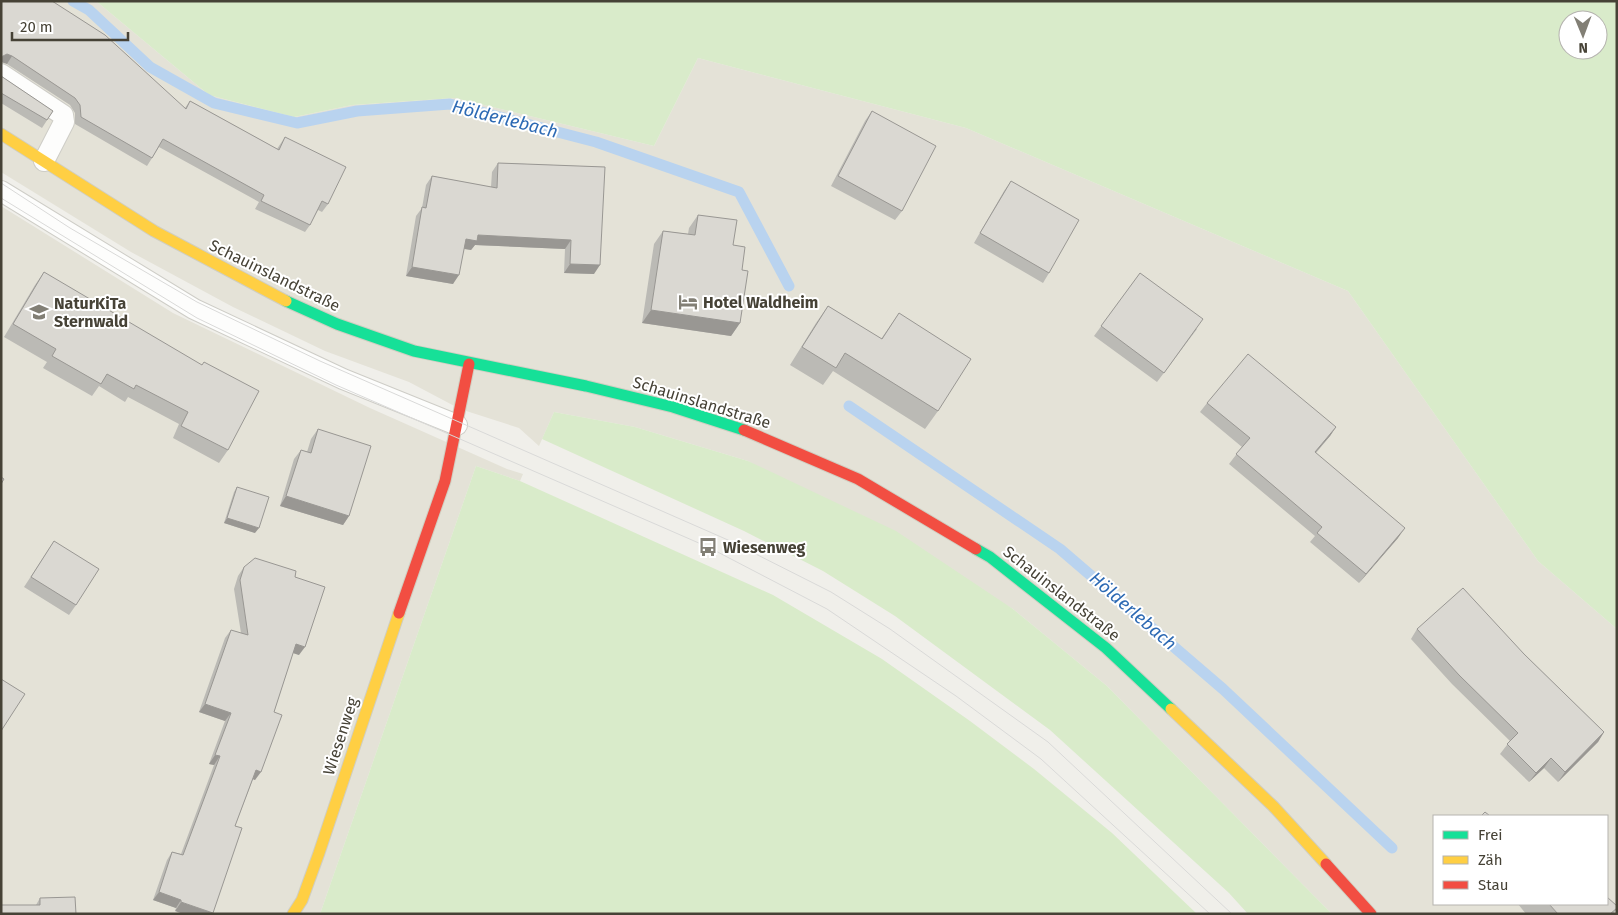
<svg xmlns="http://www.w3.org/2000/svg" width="1618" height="915" font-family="'Fira Sans',sans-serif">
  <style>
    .residential { fill: #e4e2d7; fill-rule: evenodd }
    .green { fill: #d9ebca; fill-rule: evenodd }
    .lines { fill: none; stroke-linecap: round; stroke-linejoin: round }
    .stream { stroke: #b9d3ef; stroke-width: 11 }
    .lane-casing { stroke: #cecdc7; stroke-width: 22 }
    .fast-casing { stroke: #d0cec1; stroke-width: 13 }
    .slow-casing { stroke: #d0cec1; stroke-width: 13 }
    .jam-casing { stroke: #d0cec1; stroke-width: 13 }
    .lane { stroke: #fdfdfc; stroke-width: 20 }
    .fast { stroke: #16e098; stroke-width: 11 }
    .slow { stroke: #ffcf43; stroke-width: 11 }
    .jam { stroke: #f24e42; stroke-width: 11 }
    .tram { stroke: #d9d9d8; stroke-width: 1 }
    .wall { fill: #bbbab5 }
    .shaded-wall { fill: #999793 }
    .building { fill: #dad8d2; stroke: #999793 }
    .labels { text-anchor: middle; stroke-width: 4; stroke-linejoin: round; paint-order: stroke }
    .street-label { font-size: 16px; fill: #464236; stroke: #fff }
    .poi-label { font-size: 16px; font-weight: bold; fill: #464236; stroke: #fff; text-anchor: start }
    .water-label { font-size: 18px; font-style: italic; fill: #2d6ab4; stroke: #fff }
  </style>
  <rect width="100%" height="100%" fill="#f0efea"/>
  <path class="residential" d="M1 1H96L209 95 294 117 352 105 455 98 654 146 698 58 966 128 1348 291 1538 561 1617 629V914H1332L1107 686 1013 609 748 461 635 427 554 412 539 446 519 428 460 409 409 382 325 351 233 307 131 252 1 172ZM1434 816H1607V904H1434Z
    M1 206 173 313 370 408 507 469 523 474 520 481 476 466 320 914H1Z"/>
  <path class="green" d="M96 1H1617V629L1538 561 1348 291 966 128 698 58 654 146 455 98 352 105 294 117 209 95ZM1568 20H1598V50H1568Z
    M554 412 635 427 748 461 896 531 1013 609 1107 686 1332 914H1248L1229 893 1050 730 895 616 823 571 744 531 542 439Z
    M476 466 520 481 773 595 882 659 970 721 1034 769 1112 833 1197 914H320Z"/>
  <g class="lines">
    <path class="stream" d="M73 1 89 10 150 67 214 103 297 123 357 111 450 104 596 142 739 192 789 286
      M849 406 1060 549 1223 689 1392 848"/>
    <g class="lane-casing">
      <path id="lane" d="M1 74 63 115 64 122 44 161
        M1 191 194 309 343 379 457 425"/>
    </g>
    <g class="fast-casing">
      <path id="fast" d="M286 301 337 324 414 351 586 386 673 407 744 430
        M976 549 990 557 1106 648 1171 709"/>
    </g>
    <g class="slow-casing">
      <path id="slow" d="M1 134 154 231 286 301
        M1171 709 1273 806 1326 864
        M293 914 302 900 319 853 399 613"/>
    </g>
    <g class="jam-casing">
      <path id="jam" d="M744 430 858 479 976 549
        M399 613 445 481 469 364
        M1326 864 1371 914"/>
    </g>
    <use href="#lane" class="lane"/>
    <use href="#fast" class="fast"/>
    <use href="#slow" class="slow"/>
    <use href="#jam" class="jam"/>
    <path class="tram" d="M1 183 70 228 197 302 320 361 728 540 831 592 890 629 1048 742 1232 914
      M1 198 197 318 336 385 708 547 827 609 956 696 1041 759 1210 914"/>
  </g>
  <path class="wall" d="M1 1 185 108 190 101 277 149 285 137 328 204 322 212 318 210 310 225 305 232 255 209 259 202 159 147 147 166 75 124V113L70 105 7 64Z
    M1 76 53 111 42 128 1 103Z
    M872 111 902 211 895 220 831 186 865 121Z
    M498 163 605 167 594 274 564 273 565 249 475 245 471 250 464 249 453 284 406 276 416 216 422 208 426 185 432 176 491 187 492 172Z
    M1011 181 1049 273 1043 283 974 243 1004 191Z
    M698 215 733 245 742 270 740 323 731 336 642 323 654 244 663 231 688 234 689 228Z
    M44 272 228 450 219 463 173 438 179 424 128 397 125 402 99 386 92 396 43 368 47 362 4 337 35 285Z
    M1140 273 1197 329 1157 382 1094 336Z
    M828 306 881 339 899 313 938 411 925 429 833 371 823 385 790 365 816 323Z
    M1207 403 1336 427 1330 436 1316 453 1398 538 1359 583 1310 542 1315 536 1229 464 1242 447 1200 412Z
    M318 429 349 516 343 525 280 506 294 459 301 450 307 452 311 439Z
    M237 487 255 533 224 523 234 492Z
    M54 541 76 605 69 615 24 587Z
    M244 567 295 577 299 655 293 653 274 712 255 780 253 779 235 826 175 911 176 908 153 900 167 860 172 852 181 854 214 765 209 764 225 721 199 712 225 638 231 630 241 633 234 589 238 576Z
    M1417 629 1524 654 1604 732 1598 742 1558 782 1544 768 1529 782 1500 754 1510 741 1452 684 1411 639Z
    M40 898 76 914 36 905Z
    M1518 904H1607L1617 909 1613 914H1526Z"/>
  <path class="shaded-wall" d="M7 54 12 56 7 64 1 62V57Z
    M478 235 571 240 565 249 475 245 471 250 460 248 466 239Z
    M570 264 600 265 594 274 564 273Z
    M412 267 459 275 453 284 406 276Z
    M651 310 740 323 731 336 642 323Z
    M1336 427 1330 436 1308 461 1315 452Z
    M286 496 349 516 343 525 280 506Z
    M227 518 259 528 255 533 224 523Z
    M1405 528 1398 538 1359 583 1366 574Z
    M296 644 305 647 299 655 290 652Z
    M205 704 231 713 225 721 199 712Z
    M1604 732 1598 742 1558 782 1565 772Z
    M215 755 220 756 214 765 209 764Z
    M1551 758 1544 768 1529 782 1536 773Z
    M256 770 261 772 255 780 250 778Z
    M159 892 181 900 176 908 153 900Z
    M181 902 213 913 183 914 175 911Z"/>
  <path class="building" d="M1 1H52L105 35 186 109 190 101 279 150 285 137 346 167 328 204 322 201 310 225 261 201 264 195 163 139 152 158 81 117 80 105 75 98 12 56 7 54 1 57Z
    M1 76 53 111 47 120 1 93Z
    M872 111 936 146 902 211 838 176Z
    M498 163 605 167 600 265 570 264 571 240 478 235 477 241 466 239 459 275 412 267 422 207 426 208 432 176 497 188Z
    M1011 181 1079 220 1049 273 980 233Z
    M698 215 737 220 733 245 745 247 742 270 748 271 740 323 651 310 663 231 695 235Z
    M44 272 202 365 204 362 259 391 228 450 181 426 188 412 136 385 134 389 107 374 101 384 52 356 56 349 13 324Z
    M1140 273 1203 319 1164 373 1101 326Z
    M828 306 882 339 899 313 971 359 938 411 845 353 836 368 802 347Z
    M1248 354 1336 427 1315 452 1405 528 1366 574 1317 533 1322 527 1236 454 1250 438 1207 403Z
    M318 429 371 446 349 516 286 496 301 450 311 453Z
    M1 477 4 479 1 484Z
    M237 487 269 497 259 528 227 518Z
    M54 541 99 569 76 605 31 577Z
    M255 558 296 571 295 577 325 587 305 647 296 644 274 712 282 715 261 772 256 770 235 826 242 828 213 913 181 902V900L159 892 172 852 183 855 220 756 215 755 231 713 205 704 231 630 248 635 240 580 244 567Z
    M1463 588 1524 654 1604 732 1565 772 1551 758 1536 773 1507 744 1518 733 1459 675 1417 629Z
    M1 679 25 694 1 731Z
    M1485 812 1490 816H1481Z
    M75 897 76 914H1V905H40V898Z
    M1607 897 1617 906V908L1610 914H1558L1549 904H1607Z"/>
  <defs>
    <g id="hotel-bare" transform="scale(1.5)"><path d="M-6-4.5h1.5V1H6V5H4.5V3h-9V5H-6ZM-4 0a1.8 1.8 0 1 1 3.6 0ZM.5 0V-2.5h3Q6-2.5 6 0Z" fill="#827f75" stroke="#fff" stroke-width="2.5" paint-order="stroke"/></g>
    <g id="school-bare" transform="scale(1.5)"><path d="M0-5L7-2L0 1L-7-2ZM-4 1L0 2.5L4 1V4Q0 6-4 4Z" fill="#827f75" stroke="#fff" stroke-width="2.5" paint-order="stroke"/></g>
    <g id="bus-bare" transform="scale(1.5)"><path d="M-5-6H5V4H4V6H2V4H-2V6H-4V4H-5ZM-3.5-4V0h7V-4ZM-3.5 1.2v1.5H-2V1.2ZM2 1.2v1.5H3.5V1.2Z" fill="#827f75" stroke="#fff" stroke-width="2.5" paint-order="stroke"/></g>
  </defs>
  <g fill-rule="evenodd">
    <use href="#hotel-bare" x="688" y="302"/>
    <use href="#school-bare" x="39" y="312"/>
    <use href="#bus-bare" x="708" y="547"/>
  </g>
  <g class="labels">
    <g class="street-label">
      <text transform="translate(275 275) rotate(26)" y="6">Schauinslandstraße</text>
      <text transform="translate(702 402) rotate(17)" y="6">Schauinslandstraße</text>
      <text transform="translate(1062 593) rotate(38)" y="6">Schauinslandstraße</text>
      <text transform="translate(340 736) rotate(-72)" y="6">Wiesenweg</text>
    </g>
    <g class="poi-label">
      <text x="703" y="308">Hotel Waldheim</text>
      <text x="54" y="309">NaturKiTa<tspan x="54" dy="18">Sternwald</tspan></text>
      <text x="723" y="553">Wiesenweg</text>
    </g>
    <g class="water-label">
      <text transform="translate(505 119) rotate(14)" y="6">Hölderlebach</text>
      <text transform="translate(1133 611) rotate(41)" y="6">Hölderlebach</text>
    </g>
  </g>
  <rect width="1618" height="915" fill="none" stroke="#464236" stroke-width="5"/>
  <rect x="1433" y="815" width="175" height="90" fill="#ffffff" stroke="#b5b3af"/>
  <rect x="1443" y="831" width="25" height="8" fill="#16e098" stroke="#b5b3af"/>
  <text x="1478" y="840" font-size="15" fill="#464236">Frei</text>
  <rect x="1443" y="856" width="25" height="8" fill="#ffcf43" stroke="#b5b3af"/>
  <text x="1478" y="865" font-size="15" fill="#464236">Zäh</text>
  <rect x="1443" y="881" width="25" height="8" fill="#f24e42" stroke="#b5b3af"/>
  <text x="1478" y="890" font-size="15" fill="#464236">Stau</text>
  <g transform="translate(1583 35) rotate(179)"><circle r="24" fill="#ffffff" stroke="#b5b3af"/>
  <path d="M0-4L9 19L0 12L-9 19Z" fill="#827f75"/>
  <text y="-8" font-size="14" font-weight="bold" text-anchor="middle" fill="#464236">N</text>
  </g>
  <path d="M12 32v8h116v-8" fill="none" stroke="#464236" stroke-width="2.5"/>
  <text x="20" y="32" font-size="15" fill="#464236" stroke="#ffffff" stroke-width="4" paint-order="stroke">20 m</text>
</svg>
